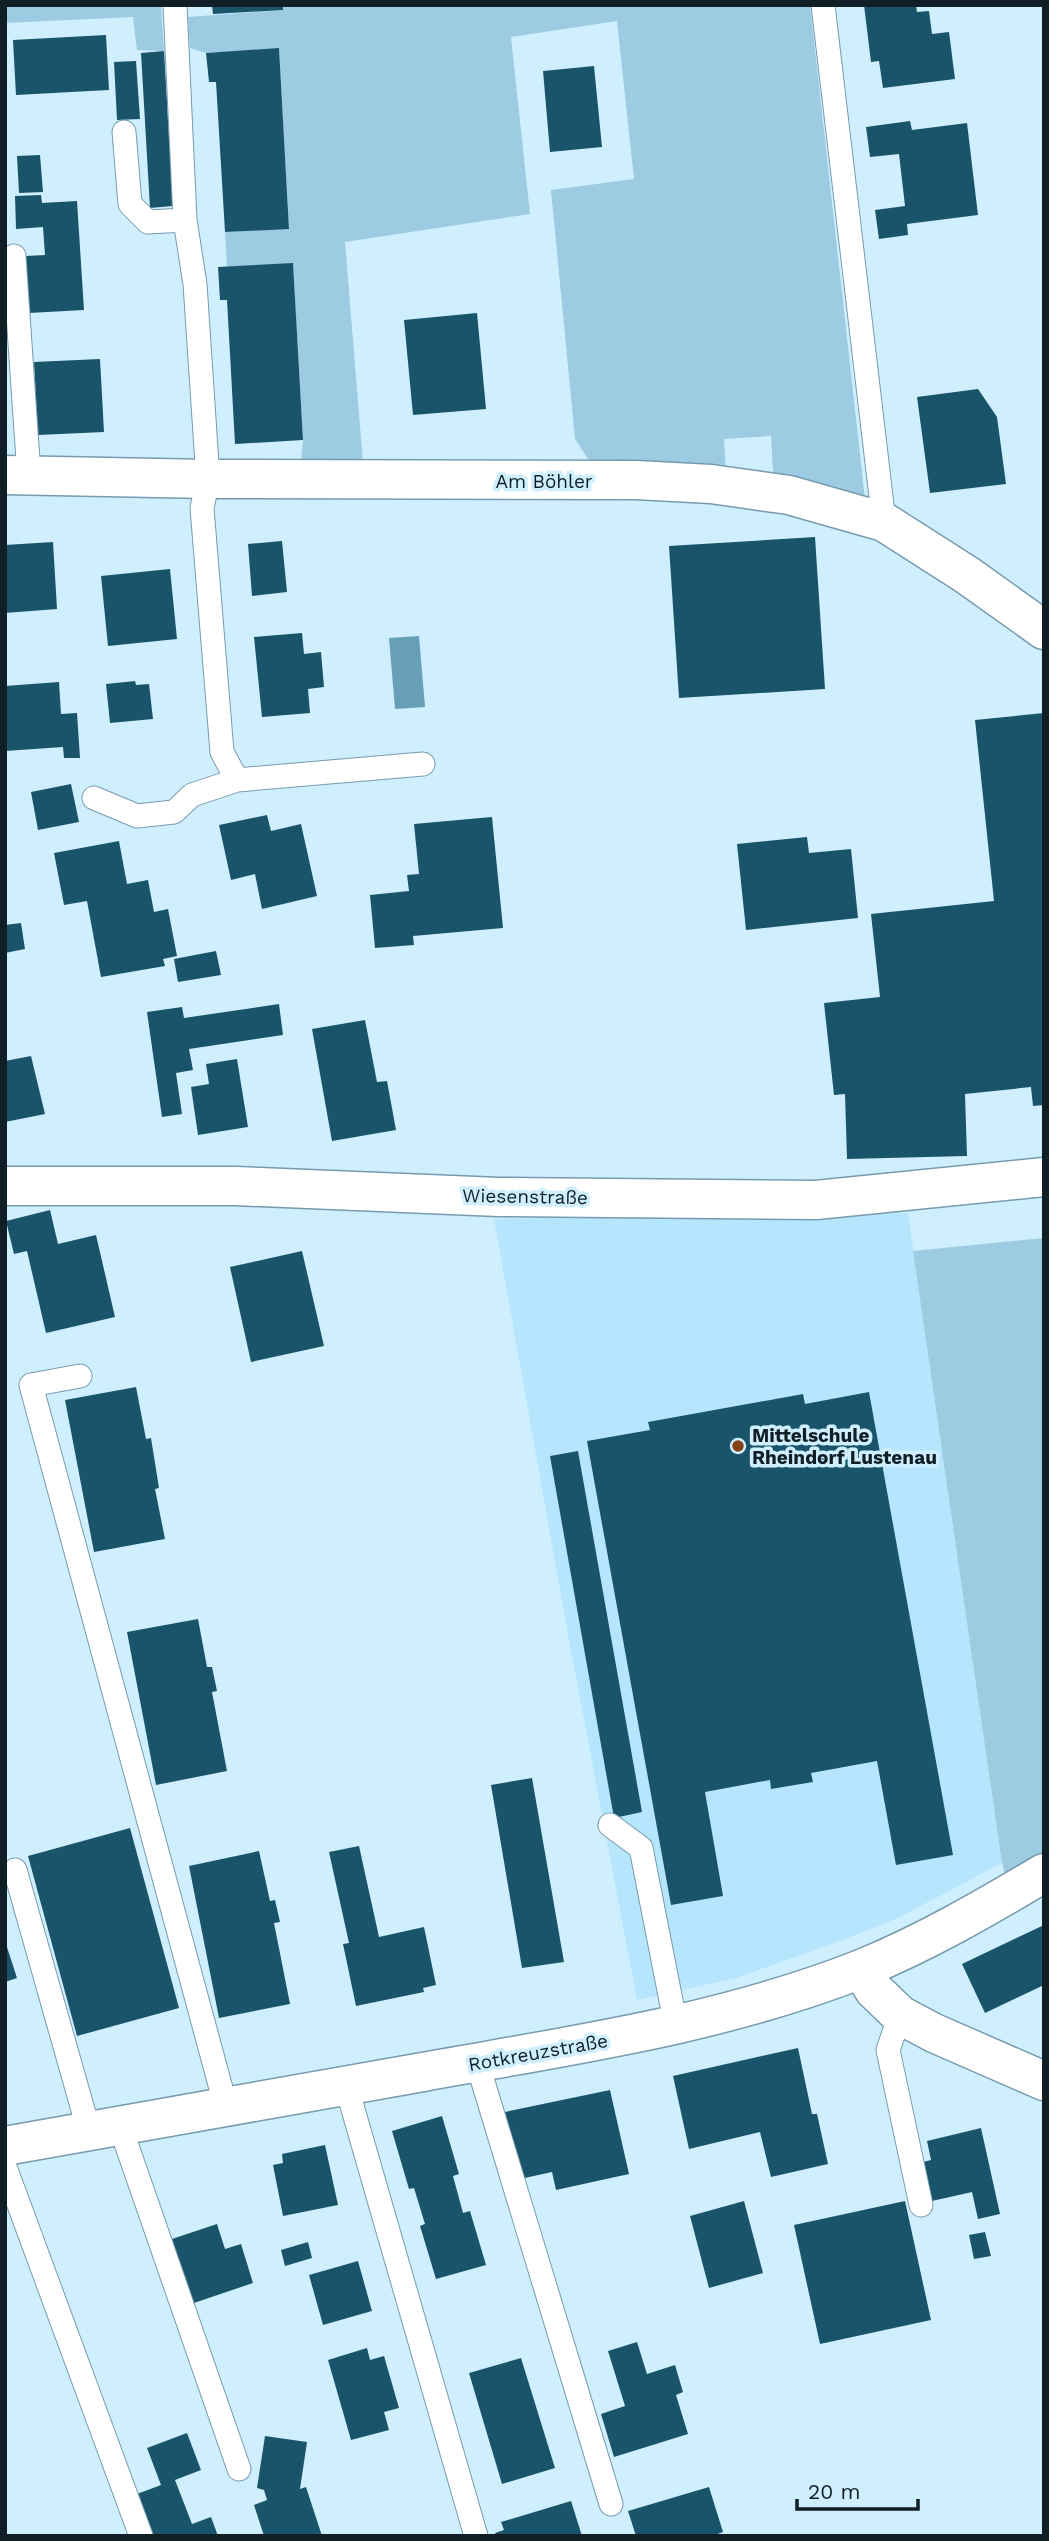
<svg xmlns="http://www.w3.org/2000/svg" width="1049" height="2541" font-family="'Work Sans',sans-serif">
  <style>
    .built { fill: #b6e6fe }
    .green { fill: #9dcbe2 }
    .water { fill: #679eb8 }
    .building { fill: #1a546b }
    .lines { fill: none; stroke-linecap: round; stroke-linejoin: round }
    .service-casing { stroke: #769bae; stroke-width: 25 }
    .minor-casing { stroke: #769bae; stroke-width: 41 }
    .service { stroke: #fff; stroke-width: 23 }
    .minor { stroke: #fff; stroke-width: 38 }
    .poi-dot { fill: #854114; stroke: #cfefff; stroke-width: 2.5 }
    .labels { text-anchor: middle; stroke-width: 7; stroke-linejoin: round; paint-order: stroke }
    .street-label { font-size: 19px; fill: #101f26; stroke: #cfefff }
    .poi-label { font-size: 19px; font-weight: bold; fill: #101f26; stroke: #cfefff; text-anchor: start }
  </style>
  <rect width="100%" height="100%" fill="#cfefff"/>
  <path class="built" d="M908 1213 1002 1863 898 1918 843 1940 736 1978 637 2000 569 1640 494 1219 651 1216H796Z"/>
  <path class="green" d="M5 5H161L164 51 137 50 133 17 5 23Z
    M283 5H810L865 499 773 472 771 436 724 439 726 471 673 463 590 462 575 439 551 190 634 179 617 21 511 37 530 214 345 242 363 463H301L303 440 293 264 227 267 225 232 289 228 279 49 206 53 190 48 188 17 283 10Z
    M1044 1238V1873L1010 1893 1002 1863 913 1251Z"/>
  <path class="water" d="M419 636 425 707 395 709 389 638Z"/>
  <path class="building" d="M212 5H283V10L213 14Z
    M864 5H916L917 12 929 11 932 34 949 32 955 79 883 88 879 61 871 62Z
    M106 35 109 90 16 95 13 40Z
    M279 48 289 229 225 232 216 82H209L206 53Z
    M164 51 173 206 150 208 141 53Z
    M136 61 140 119 117 120 114 62Z
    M594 66 602 147 550 152 543 71Z
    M910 121 912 130 967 123 978 215 907 224 908 235 879 239 875 210 905 206 899 154 870 157 866 127Z
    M40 155 43 192 19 193 17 156Z
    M41 195 42 203 77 201 84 310 29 313 26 256 45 255 43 227 16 229 15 196Z
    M293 263 303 440 235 444 227 300H220L218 267Z
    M477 313 486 409 413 415 404 320Z
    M100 359 104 432 38 435 34 362Z
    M978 389 997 417 1006 484 930 493 917 397Z
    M815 537 825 689 679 698 669 546Z
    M282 541 287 592 252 596 248 544Z
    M53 542 57 609 5 613V545Z
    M170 569 177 639 108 646 101 576Z
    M302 633 304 654 321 652 324 687 308 689 310 713 262 717 254 637Z
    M135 681 136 685 149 684 153 719 110 723 106 684Z
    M59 682 61 714 77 713 80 758H64L63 747 5 751V686Z
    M1044 713V1105L1033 1106 1031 1087 965 1094 967 1156 847 1159 845 1094 834 1095 824 1003 880 997 871 914 994 901 975 720Z
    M71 784 79 822 38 830 31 792Z
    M267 815 271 831 301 824 317 896 262 909 255 874 231 880 219 825Z
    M492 817 503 928 413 936 414 945 375 948 370 895 409 891 407 875 419 874 414 824Z
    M807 837 809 853 851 849 858 918 746 930 737 844Z
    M119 841 127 884 148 880 154 912 168 909 177 956 163 959 165 966 101 977 87 901 64 905 54 853Z
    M21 923 25 949 5 953V925Z
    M216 951 221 975 178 982 174 959Z
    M279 1004 283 1035 189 1049 193 1070 176 1073 182 1114 162 1117 147 1012 182 1007 184 1018Z
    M365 1020 377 1082 387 1081 396 1130 332 1141 312 1029Z
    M31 1056 45 1114 5 1122V1061Z
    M237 1059 248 1127 198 1135 191 1087 209 1084 206 1064Z
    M50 1210 58 1244 96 1235 115 1317 46 1333 27 1251 14 1254 6 1221Z
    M302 1251 324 1346 251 1362 230 1267Z
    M136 1387 146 1439 151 1438 159 1488 155 1489 165 1539 94 1552 65 1400Z
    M869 1392 953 1855 896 1865 877 1761 811 1773 813 1782 771 1789 770 1780 705 1792 723 1896 671 1905 587 1441 650 1430 648 1422 803 1394 805 1404Z
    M578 1451 642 1812 614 1818 550 1456Z
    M198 1619 207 1667H212L217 1691 212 1692 227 1771 156 1785 127 1632Z
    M532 1778 564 1962 522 1968 491 1785Z
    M130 1828 179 2008 77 2036 28 1856Z
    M359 1846 379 1937 424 1927 436 1985 423 1988 424 1992 356 2006 343 1944 349 1943 329 1852Z
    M259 1851 270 1901 275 1900 280 1922 274 1923 290 2004 219 2018 189 1866Z
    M1044 1925V1985L985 2013 962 1964Z
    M6 1944 17 1978 5 1982V1945Z
    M798 2048 812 2114H817L828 2164 771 2177 760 2132 689 2149 673 2076Z
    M610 2090 629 2174 556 2190 552 2172 520 2179 505 2112Z
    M442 2116 459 2174 453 2176 463 2213 470 2211 486 2265 436 2279 420 2226 425 2224 414 2188 409 2189 392 2131Z
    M981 2128 1000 2214 978 2219 972 2192 932 2201 923 2162 931 2160 927 2141Z
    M325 2145 338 2205 283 2216 273 2165 283 2163 282 2154Z
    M744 2201 763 2273 709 2288 690 2216Z
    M905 2201 931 2320 820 2344 794 2225Z
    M217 2224 225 2249 241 2244 253 2283 188 2305 166 2241Z
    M985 2232 991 2256 974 2259 969 2235Z
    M308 2242 312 2258 285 2266 281 2250Z
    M358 2261 372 2311 323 2325 309 2275Z
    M637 2342 647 2374 675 2365 683 2392 676 2395 688 2434 614 2457 601 2414 625 2406 608 2351Z
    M367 2348 370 2360 384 2356 399 2408 384 2412 389 2430 351 2440 328 2360Z
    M521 2358 555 2468 502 2484 469 2373Z
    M187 2433 201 2470 175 2480 192 2524 211 2517 218 2536H153L137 2494 161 2485 147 2448Z
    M265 2436 307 2442 300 2489 306 2487 322 2536H264L254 2505 267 2500 264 2490 257 2488Z
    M709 2487 723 2532 712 2536H636L628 2511Z
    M571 2501 582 2536H496L495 2533 504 2530 501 2522Z"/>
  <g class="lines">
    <g class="service-casing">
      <path id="service" d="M175 5 185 220 195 284 208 479 202 508 222 752 237 780 423 764
        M823 5 884 522
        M124 132 130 204 148 222 185 220
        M14 256 29 475
        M94 798 137 816 174 812 192 795 237 780
        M80 1376 31 1385 226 2107
        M610 1825 641 1848 676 2026
        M15 1870 89 2131
        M900 2015 888 2050 921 2205
        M477 2062 611 2504
        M346 2085 476 2536
        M120 2126 239 2469
        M5 2167 141 2536"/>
    </g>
    <g class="minor-casing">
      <path id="minor" d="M5 475 208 479 636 480 711 484 789 495 884 522 967 575 1044 630
        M5 1186H235L499 1197 816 1200 1044 1177
        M861 1969 874 1990 900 2015 934 2033 1044 2081
        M5 2146C144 2121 284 2097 423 2072 572 2045 718 2025 861 1969 925 1943 985 1908 1044 1873"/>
    </g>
    <use href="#service" class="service"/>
    <use href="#minor" class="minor"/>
  </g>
  <circle class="poi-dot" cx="738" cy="1446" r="7"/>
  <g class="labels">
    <g class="street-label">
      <text x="544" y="488">Am Böhler</text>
      <text transform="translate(525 1196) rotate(1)" y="7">Wiesenstraße</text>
      <text transform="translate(538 2052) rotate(-10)" y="7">Rotkreuzstraße</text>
    </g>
    <g class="poi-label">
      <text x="752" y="1442">Mittelschule<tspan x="752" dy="22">Rheindorf Lustenau</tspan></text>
    </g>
  </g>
  <rect width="1049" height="2541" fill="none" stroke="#101f26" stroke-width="14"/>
  <path d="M797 2499v10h121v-10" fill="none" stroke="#101f26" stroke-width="3.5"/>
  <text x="808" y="2499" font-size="21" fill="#101f26" stroke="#cfefff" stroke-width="5" paint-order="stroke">20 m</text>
</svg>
